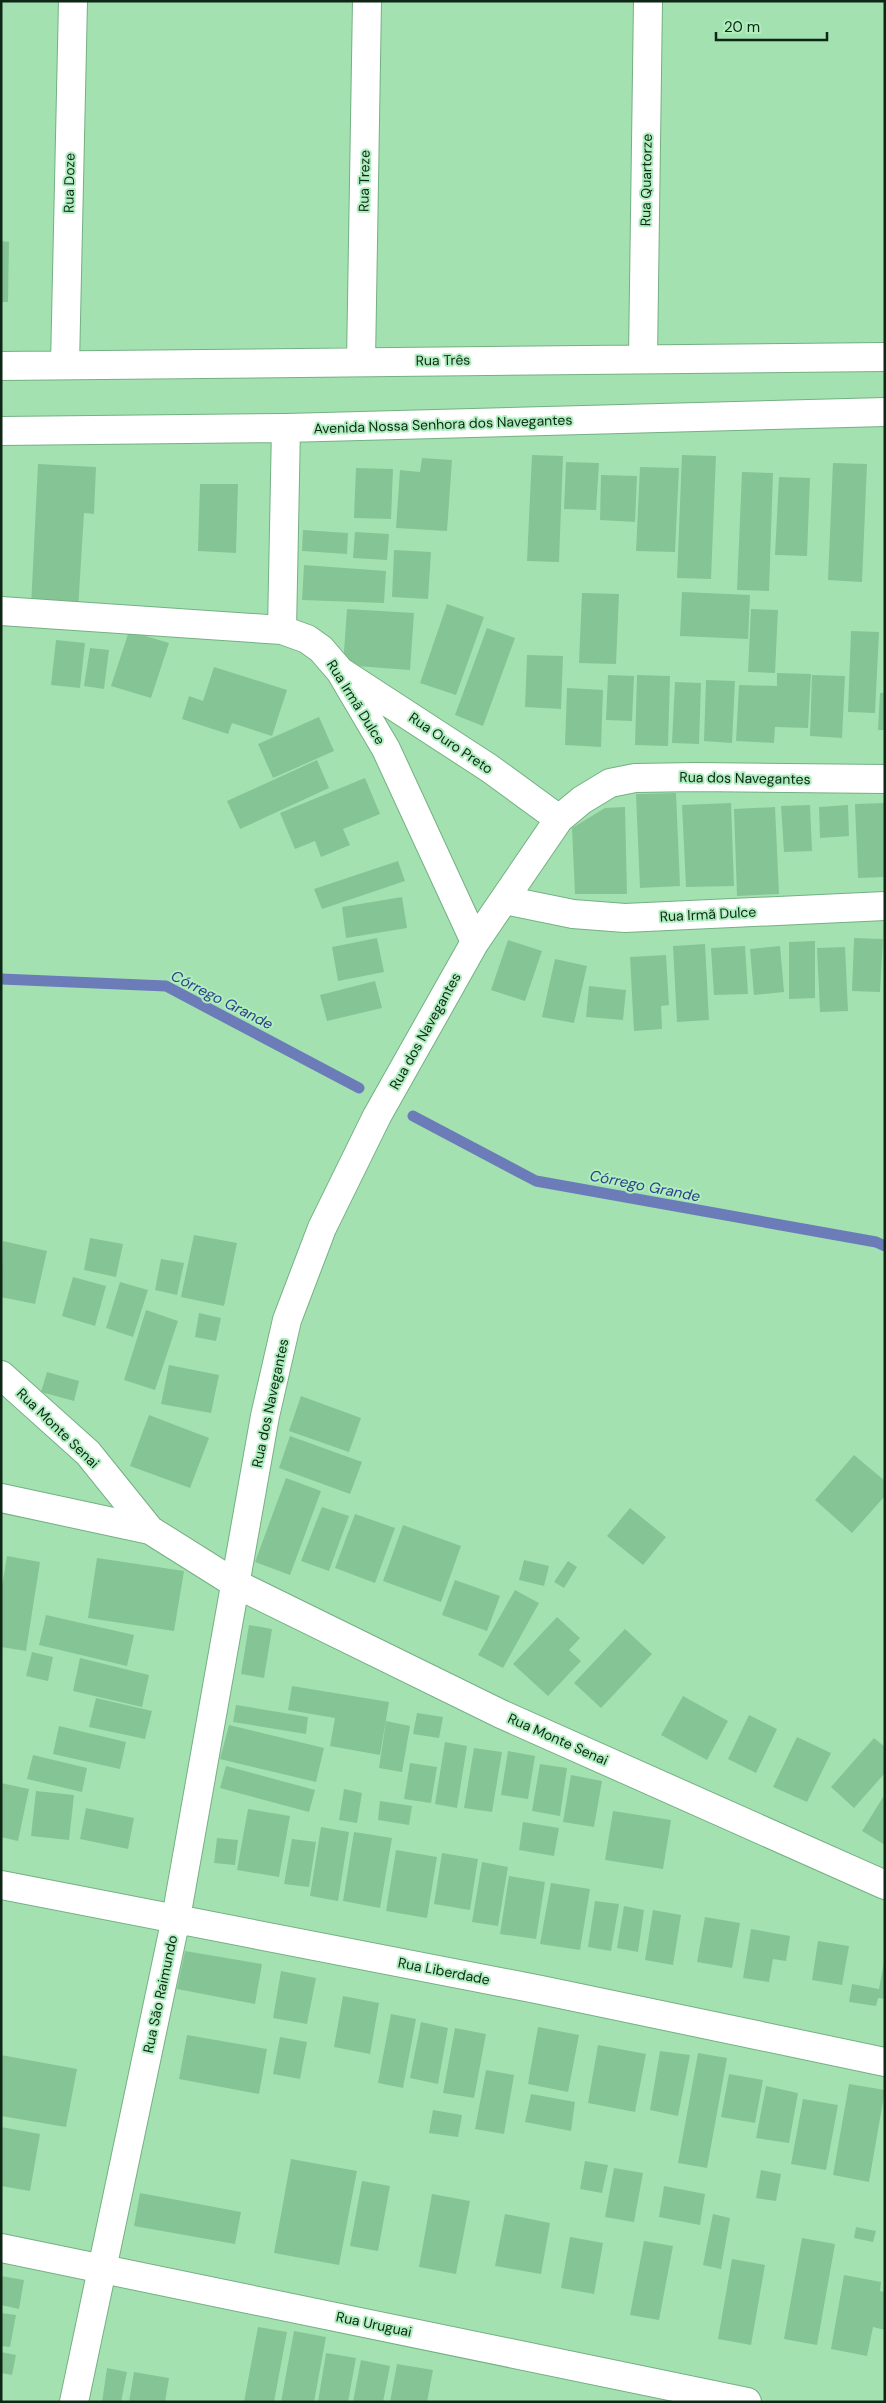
<svg xmlns="http://www.w3.org/2000/svg" width="886" height="2403" font-family="'DM Sans',sans-serif">
  <style>
    .lines { fill: none; stroke-linecap: round; stroke-linejoin: round }
    .stream { stroke: #6b7cb9; stroke-width: 11 }
    .building { fill: #85c595 }
    .minor-casing { stroke: #74b083; stroke-width: 30 }
    .minor { stroke: #fff; stroke-width: 28 }
    .labels { text-anchor: middle; stroke-width: 4; stroke-linejoin: round; paint-order: stroke }
    .street-label { font-size: 14px; fill: #0e2715; stroke: #afeebe }
    .water-label { font-size: 15px; font-style: italic; fill: #31408b; stroke: #afeebe }
  </style>
  <rect width="100%" height="100%" fill="#a3e1b1"/>
  <g class="lines">
    <path class="stream" d="M1 979 166 986 359 1088
      M413 1116 536 1181 876 1242 885 1246"/>
  </g>
  <path class="building" d="M1 241 9 242 8 302H1Z
    M532 455 563 456 559 562 527 561Z
    M682 455 716 456 711 579 677 578Z
    M422 458 452 460 447 531 396 528 400 470 420 472Z
    M566 462 599 463 596 510 564 509Z
    M833 463 867 464 862 582 828 580Z
    M38 464 96 467 94 514 84 513 78 610 31 607Z
    M640 467 679 468 675 552 636 551Z
    M356 468 393 469 391 519 354 518Z
    M742 472 773 473 769 591 737 590Z
    M601 475 637 476 635 522 600 520Z
    M779 477 810 478 807 556 775 555Z
    M200 484H238L236 553 198 551Z
    M303 530 348 533 347 554 302 551Z
    M355 532 389 534 387 560 353 558Z
    M394 550 431 552 428 599 392 597Z
    M304 565 386 571 384 603 302 600Z
    M682 592 750 595 748 639 680 636Z
    M582 593 619 594 616 664 579 663Z
    M447 604 484 617 456 695 420 683Z
    M347 609 414 613 410 670 343 665Z
    M751 609 778 610 775 673 748 672Z
    M487 628 515 638 483 726 455 715Z
    M129 631 169 643 151 698 111 686Z
    M851 631 879 632 875 713 848 712Z
    M56 640 85 643 80 688 51 685Z
    M90 648 109 650 104 689 84 686Z
    M527 655 563 656 561 709 525 707Z
    M214 667 287 690 272 736 232 723 228 734 182 719 189 696 203 701Z
    M777 673 811 674 808 728 775 727 774 743 736 741 739 685 777 686Z
    M608 675 634 676 632 721 606 720Z
    M637 675 670 676 668 746 635 745Z
    M812 675 845 676 842 738 810 736Z
    M706 680 735 681 732 743 704 741Z
    M675 682 701 683 699 744 672 743Z
    M567 688 603 690 601 747 565 745Z
    M880 693H885V730H878Z
    M319 717 334 751 273 778 258 744Z
    M317 760 329 788 240 829 227 801Z
    M365 778 380 814 343 829 350 845 321 857 315 841 295 849 280 813Z
    M676 793 680 886 640 888 636 794Z
    M731 803 734 886 686 887 682 805Z
    M885 803V877L858 878 855 804Z
    M810 805 812 851 784 852 781 806Z
    M848 805 849 836 820 838 819 807Z
    M625 807 627 894H575L572 828 605 808Z
    M775 807 779 894 737 896 734 809Z
    M398 861 405 881 322 909 314 889Z
    M402 897 407 928 346 938 342 907Z
    M377 938 384 972 338 981 332 947Z
    M854 938 883 939 880 992 852 991Z
    M508 940 542 951 525 1001 491 990Z
    M815 941V998L789 999V942Z
    M705 944 709 1020 677 1022 673 946Z
    M745 946 748 994 714 995 711 948Z
    M780 946 784 992 754 995 750 949Z
    M845 947 848 1011 820 1012 817 948Z
    M666 955 669 1005 661 1006 662 1029 634 1031 630 957Z
    M555 959 587 966 574 1023 542 1017Z
    M375 981 382 1008 327 1021 320 995Z
    M589 986 626 990 623 1020 586 1017Z
    M194 1235 237 1243 224 1306 181 1297Z
    M90 1238 123 1244 116 1277 84 1270Z
    M3 1241 47 1251 35 1304 1 1297Z
    M161 1259 184 1263 177 1295 155 1290Z
    M73 1277 106 1286 95 1326 62 1316Z
    M120 1282 148 1290 133 1337 106 1328Z
    M146 1310 178 1321 155 1390 124 1380Z
    M199 1313 221 1318 216 1341 195 1337Z
    M169 1365 219 1375 211 1413 161 1404Z
    M47 1372 79 1381 74 1401 41 1392Z
    M301 1396 361 1418 349 1452 289 1431Z
    M149 1415 209 1438 190 1488 130 1466Z
    M290 1436 362 1462 350 1494 279 1468Z
    M854 1455 885 1481V1496L852 1533 815 1500Z
    M286 1478 321 1491 290 1575 255 1562Z
    M322 1507 349 1516 329 1571 301 1561Z
    M630 1508 666 1537 643 1565 607 1536Z
    M355 1514 395 1528 375 1583 335 1568Z
    M403 1525 461 1546 441 1602 383 1581Z
    M7 1556 40 1562 26 1651 1 1647V1592Z
    M97 1558 184 1571 174 1631 88 1618Z
    M524 1560 549 1566 544 1586 519 1580Z
    M568 1561 577 1567 564 1588 554 1582Z
    M455 1580 500 1596 487 1631 442 1615Z
    M515 1590 539 1603 503 1668 478 1655Z
    M46 1615 134 1635 127 1666 39 1645Z
    M557 1617 580 1638 569 1650 581 1661 548 1696 513 1664Z
    M249 1625 272 1629 264 1678 241 1674Z
    M625 1629 652 1654 601 1708 574 1683Z
    M32 1652 53 1657 48 1681 26 1676Z
    M80 1658 149 1675 142 1707 73 1691Z
    M292 1686 389 1702 380 1755 330 1746 335 1718 288 1710Z
    M683 1696 728 1721 707 1760 661 1735Z
    M96 1698 152 1711 145 1739 89 1727Z
    M236 1705 308 1717 306 1734 233 1722Z
    M417 1713 443 1717 439 1738 413 1734Z
    M749 1715 777 1729 756 1773 728 1759Z
    M386 1721 410 1726 402 1772 379 1768Z
    M229 1725 324 1748 316 1782 220 1759Z
    M59 1726 126 1742 120 1769 53 1754Z
    M797 1737 831 1753 807 1802 773 1787Z
    M874 1738 885 1747V1773L854 1808 831 1787Z
    M445 1742 467 1746 457 1808 435 1804Z
    M474 1748 502 1752 492 1812 464 1808Z
    M508 1751 535 1756 528 1799 501 1795Z
    M33 1755 87 1768 82 1792 27 1779Z
    M410 1763 437 1767 431 1803 404 1799Z
    M540 1764 567 1768 560 1816 532 1811Z
    M226 1766 315 1790 309 1812 220 1788Z
    M571 1775 602 1781 594 1827 563 1822Z
    M1 1783 29 1789 18 1841 1 1837Z
    M344 1789 362 1793 357 1823 339 1820Z
    M36 1791 74 1795 69 1840 31 1836Z
    M885 1794V1845L862 1831Z
    M380 1801 412 1806 409 1825 378 1820Z
    M86 1808 134 1818 128 1849 80 1839Z
    M248 1809 290 1816 279 1877 237 1870Z
    M613 1811 671 1820 663 1869 605 1860Z
    M523 1822 559 1828 554 1856 519 1850Z
    M321 1827 349 1832 338 1901 310 1896Z
    M354 1832 392 1838 380 1908 343 1901Z
    M217 1838 238 1840 235 1865 214 1863Z
    M292 1839 316 1842 309 1887 284 1884Z
    M396 1850 437 1857 427 1918 386 1911Z
    M442 1853 478 1859 470 1910 434 1904Z
    M482 1862 508 1867 498 1926 472 1922Z
    M509 1876 545 1882 536 1939 500 1934Z
    M551 1883 590 1889 580 1950 540 1944Z
    M595 1901 619 1904 611 1951 588 1947Z
    M624 1906 644 1910 638 1952 617 1948Z
    M653 1910 681 1915 673 1965 645 1960Z
    M705 1917 740 1923 732 1968 697 1962Z
    M751 1929 790 1936 786 1961 773 1959 769 1982 743 1978Z
    M818 1941 849 1946 842 1985 812 1980Z
    M185 1951 262 1964 255 2004 177 1989Z
    M884 1962 885 1999 878 1998 876 2006 849 2002 852 1984 879 1989Z
    M281 1971 316 1978 307 2024 273 2018Z
    M343 1996 379 2003 370 2054 334 2047Z
    M391 2014 416 2019 403 2088 378 2083Z
    M421 2022 448 2028 438 2084 410 2078Z
    M538 2027 579 2035 568 2092 528 2084Z
    M455 2028 486 2034 474 2098 443 2093Z
    M187 2035 267 2049 259 2094 179 2079Z
    M280 2037 307 2042 300 2079 273 2074Z
    M598 2045 646 2054 635 2112 588 2103Z
    M660 2051 690 2055 678 2116 650 2110Z
    M698 2053 727 2058 707 2168 678 2163Z
    M1 2055 77 2069 66 2127 1 2116Z
    M486 2070 514 2075 504 2134 475 2129Z
    M729 2074 763 2080 755 2123 721 2117Z
    M849 2084 885 2090 869 2182 833 2175Z
    M766 2086 798 2093 789 2143 756 2138Z
    M531 2094 575 2102 571 2131 525 2122Z
    M803 2099 838 2105 826 2170 791 2164Z
    M433 2110 462 2115 458 2137 429 2133Z
    M1 2127 40 2134 30 2191 1 2186Z
    M291 2159 357 2171 339 2265 274 2253Z
    M585 2161 608 2165 602 2193 580 2189Z
    M614 2168 643 2173 634 2222 605 2217Z
    M761 2170 781 2174 776 2201 756 2198Z
    M362 2181 390 2186 378 2251 350 2246Z
    M664 2186 705 2194 700 2225 659 2217Z
    M140 2193 241 2212 235 2244 134 2226Z
    M432 2194 470 2201 456 2274 419 2267Z
    M505 2214 550 2223 541 2274 495 2266Z
    M713 2214 730 2218 721 2269 703 2265Z
    M856 2227 876 2231 873 2242 854 2238Z
    M570 2237 603 2243 594 2294 561 2288Z
    M802 2238 835 2244 817 2345 784 2339Z
    M644 2241 673 2246 659 2320 630 2315Z
    M732 2259 765 2265 751 2345 718 2339Z
    M844 2275 881 2282 880 2291 885 2292V2330L873 2327 867 2356 831 2349Z
    M1 2276 24 2280 19 2309 1 2305Z
    M1 2313 16 2315 10 2347 1 2346Z
    M258 2327 287 2332 274 2402H244Z
    M294 2331 326 2337 314 2402H281Z
    M1 2352 16 2355 12 2375 1 2373Z
    M326 2353 356 2358 348 2402H318Z
    M361 2360 390 2366 383 2402H353Z
    M397 2364 433 2370 427 2402H390Z
    M107 2368 127 2372 121 2402H102Z
    M134 2372 169 2378 165 2402H129Z"/>
  <g class="lines">
    <g class="minor-casing">
      <path id="minor" d="M643 358 648 1
        M361 362 367 1
        M65 365 73 1
        M1 366 885 357
        M1 431 286 428 885 412
        M1 611 282 630 307 639 321 649 340 671 386 749 475 942
        M282 630 286 428
        M343 673 489 768 559 819
        M504 900 573 914 625 918 885 906
        M1 1375 88 1453 150 1530
        M1 1498 150 1530 236 1584 501 1714 885 1885
        M1 1885 541 1990 885 2062
        M1 2248 747 2402
        M74 2402 176 1918 265 1416 287 1320 322 1228 377 1116 475 942 559 819 582 800 610 783 635 778 696 777 885 779"/>
    </g>
    <use href="#minor" class="minor"/>
  </g>
  <g class="labels">
    <g class="street-label">
      <text transform="translate(646 180) rotate(-89)" y="5">Rua Quartorze</text>
      <text transform="translate(364 181) rotate(-89)" y="5">Rua Treze</text>
      <text transform="translate(69 183) rotate(-89)" y="5">Rua Doze</text>
      <text transform="translate(443 360) rotate(-1)" y="5">Rua Três</text>
      <text transform="translate(443 424) rotate(-2)" y="5">Avenida Nossa Senhora dos Navegantes</text>
      <text transform="translate(356 702) rotate(58)" y="5">Rua Irmã Dulce</text>
      <text transform="translate(451 743) rotate(34)" y="5">Rua Ouro Preto</text>
      <text transform="translate(745 778) rotate(1)" y="5">Rua dos Navegantes</text>
      <text transform="translate(708 914) rotate(-3)" y="5">Rua Irmã Dulce</text>
      <text transform="translate(425 1031) rotate(-61)" y="5">Rua dos Navegantes</text>
      <text transform="translate(270 1403) rotate(-78)" y="5">Rua dos Navegantes</text>
      <text transform="translate(58 1428) rotate(44)" y="5">Rua Monte Senai</text>
      <text transform="translate(558 1739) rotate(24)" y="5">Rua Monte Senai</text>
      <text transform="translate(444 1971) rotate(11)" y="5">Rua Liberdade</text>
      <text transform="translate(160 1994) rotate(-78)" y="5">Rua São Raimundo</text>
      <text transform="translate(374 2324) rotate(12)" y="5">Rua Uruguai</text>
    </g>
    <g class="water-label">
      <text transform="translate(222 1000) rotate(27)" y="5">Córrego Grande</text>
      <text transform="translate(645 1186) rotate(11)" y="5">Córrego Grande</text>
    </g>
  </g>
  <rect width="886" height="2403" fill="none" stroke="#0e2715" stroke-width="5"/>
  <path d="M716 32v8h111v-8" fill="none" stroke="#0e2715" stroke-width="2.5"/>
  <text x="724" y="32" font-size="15" fill="#0e2715" stroke="#afeebe" stroke-width="4" paint-order="stroke">20 m</text>
</svg>
